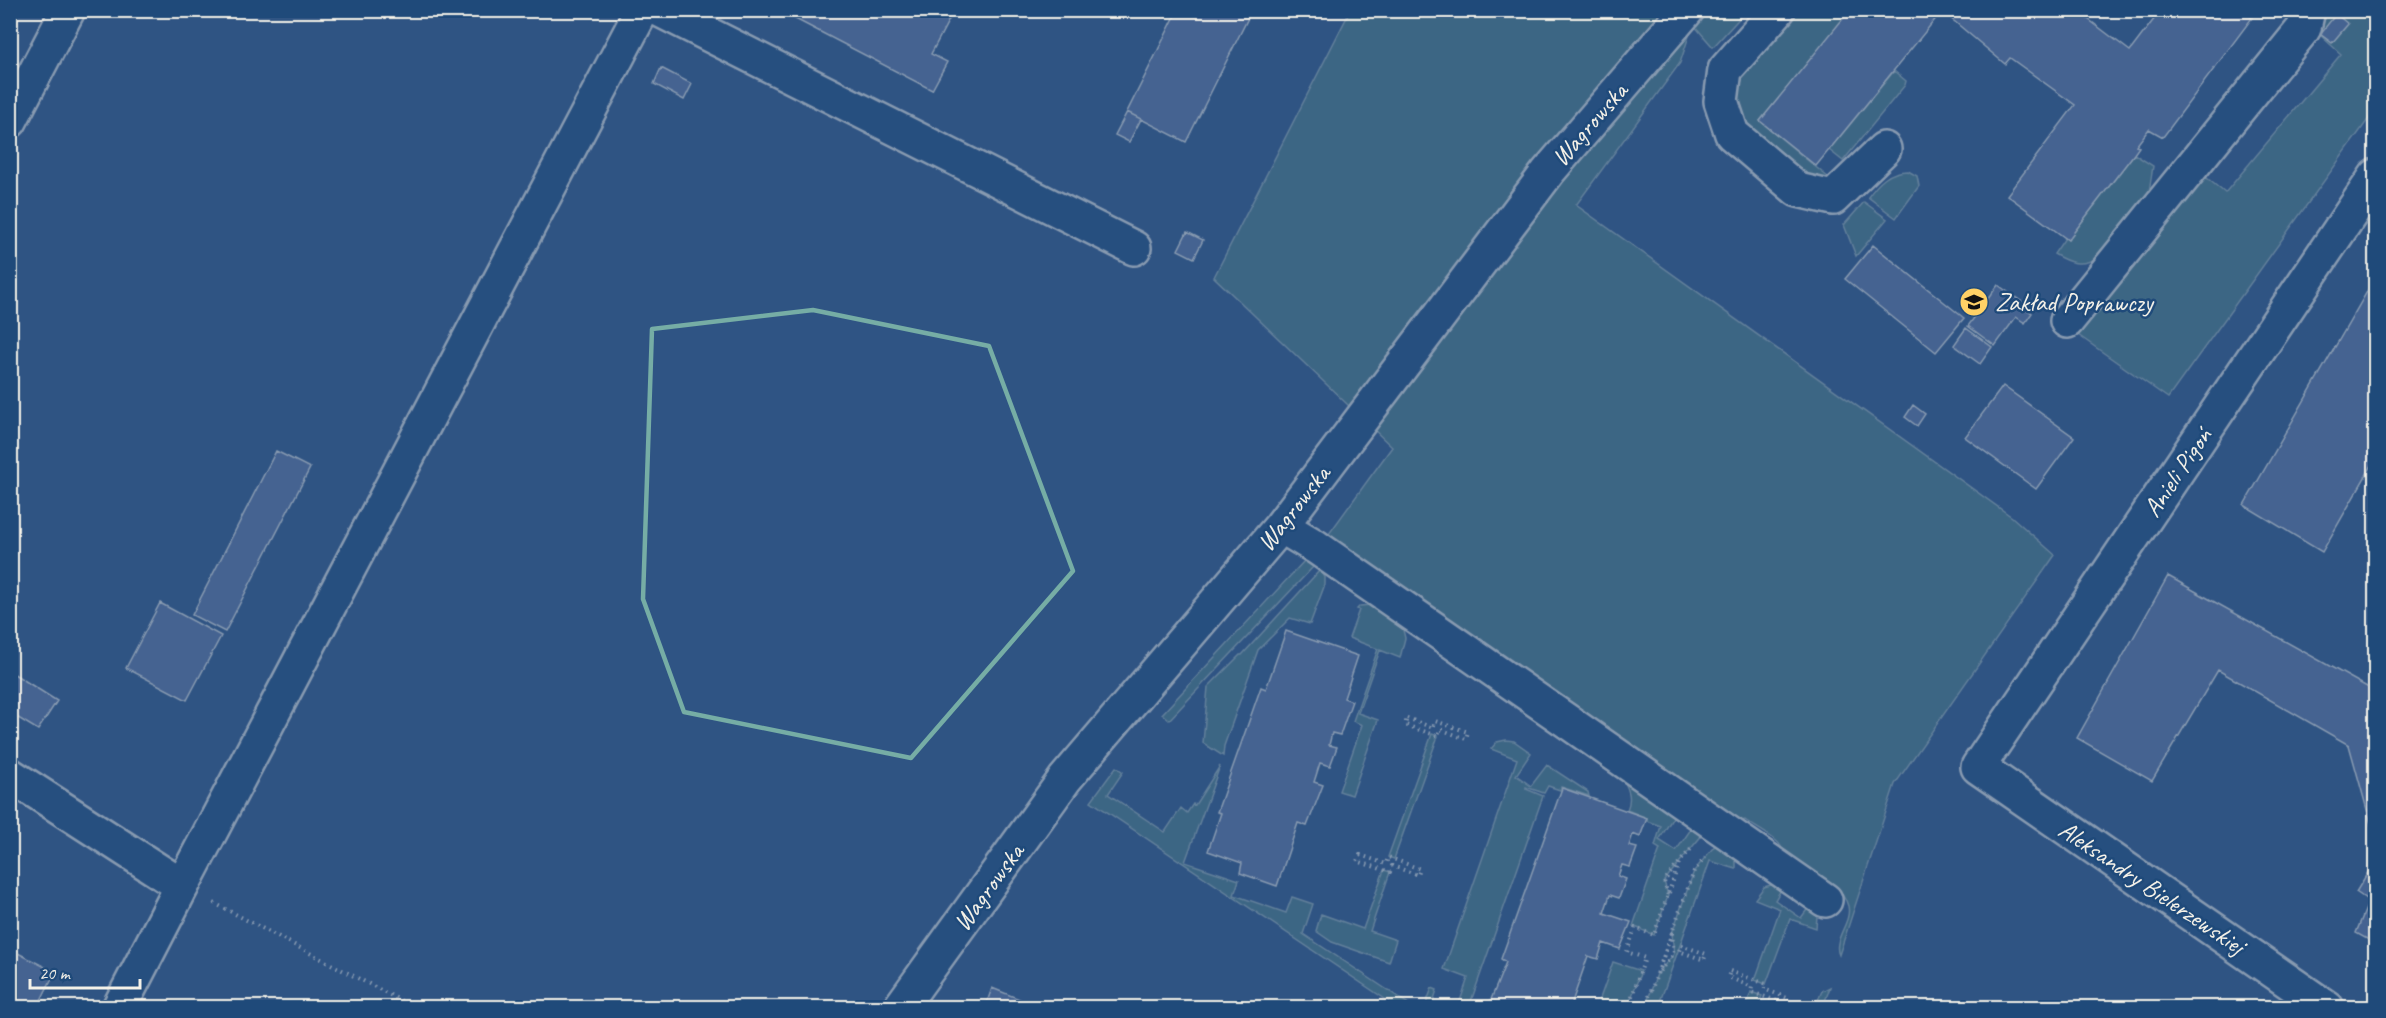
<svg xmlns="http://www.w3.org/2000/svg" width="2386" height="1018" font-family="Caveat,sans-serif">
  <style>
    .green { fill: #4d7c86; stroke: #a0b6b7; stroke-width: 1.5 }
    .building { fill: #5f74a2; stroke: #f4f1e8; stroke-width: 1.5 }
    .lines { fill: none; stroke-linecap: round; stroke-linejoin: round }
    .minor-casing { stroke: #f4f1e8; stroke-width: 38 }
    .path { stroke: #f4f1e8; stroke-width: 4; stroke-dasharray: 1.5 4.5; stroke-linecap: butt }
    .minor { stroke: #1f4a7a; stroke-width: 33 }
    .marked { fill: none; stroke: #76ada5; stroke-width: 4.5; stroke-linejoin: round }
    .labels { text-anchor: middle; stroke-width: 5; stroke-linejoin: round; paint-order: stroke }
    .street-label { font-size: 26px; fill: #f4f1e8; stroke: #1f4a7a }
    .poi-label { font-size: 26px; fill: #f4f1e8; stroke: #1f4a7a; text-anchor: start }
  </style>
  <rect width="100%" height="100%" fill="#2f5484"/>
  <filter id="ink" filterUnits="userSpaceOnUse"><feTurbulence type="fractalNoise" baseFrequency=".0167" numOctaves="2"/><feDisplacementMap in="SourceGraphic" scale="12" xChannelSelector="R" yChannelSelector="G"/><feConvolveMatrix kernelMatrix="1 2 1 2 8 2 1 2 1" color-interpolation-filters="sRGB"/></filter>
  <g filter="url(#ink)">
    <path class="green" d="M1350 11H1746L1713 47 1693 24 1680 63 1576 205 2012 517 2055 555 1895 784 1839 955C1832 939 1852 923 1848 906 1842 883 1804 870 1787 856 1782 853 1783 849 1780 845 1776 838 1753 826 1745 820L1738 822 1326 538 1392 447 1214 277Z
      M1788 11H1850L1760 121 1829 178 1812 182 1740 120 1733 82Z
      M2328 11H2375V110L2168 398 2078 335 2079 321 2202 174 2225 193 2341 54 2319 34Z
      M1894 71 1906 81 1905 85 1843 161 1829 150Z
      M2134 154 2153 166 2148 198 2097 258C2081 267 2069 263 2054 254L2065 238 2068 240Z
      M1908 171 1917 176 1919 186 1896 218 1868 197C1878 183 1889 171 1908 171Z
      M1864 202 1887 219 1856 256 1844 225Z
      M1305 560 1314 566 1169 720 1162 714Z
      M1320 570 1325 577V584L1310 624 1290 618 1258 650 1224 746 1223 756 1203 743 1208 687 1240 655H1242Z
      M1371 605 1399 623 1403 630 1405 638 1400 658 1380 650 1358 713 1378 720 1352 795 1339 791 1362 725 1353 721 1378 649 1349 638 1359 610 1357 609 1360 606Z
      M1432 734 1438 736 1394 859 1388 857Z
      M1506 740 1514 741 1531 753 1516 775 1531 786 1547 765 1588 792 1589 796 1561 787 1560 790 1548 786 1544 793 1526 787V789L1543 796 1469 1007H1458L1468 978 1444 969 1517 759 1491 749 1497 742Z
      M1220 766 1185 862 1239 880 1234 895 1286 913 1292 897 1313 904 1303 934 1413 1007H1397L1091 801 1116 767 1123 772 1108 794 1165 832 1181 808 1187 813 1193 804 1195 805Z
      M1623 779 1675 814 1659 840 1676 851 1693 826 1703 834 1664 881 1668 896 1654 935 1633 926 1660 849 1655 846 1661 826 1647 821V818L1627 810C1632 798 1629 790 1623 779Z
      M1717 843 1736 858V869L1710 861 1658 1007 1645 1008 1657 974 1674 954 1672 933 1694 871Z
      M1384 870 1390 872 1370 931 1396 940 1389 962 1332 942 1316 931 1321 914 1363 929Z
      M1771 885 1782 888 1775 900 1801 918 1809 907 1817 916 1816 928 1790 919 1766 984 1755 980 1780 909 1755 899 1764 887Z
      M1613 962 1641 971 1628 1007H1597Z
      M1830 987 1823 1007H1815L1822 991Z
      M1432 988 1437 990 1433 1002 1449 1007H1430L1426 1004Z
      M1751 992 1762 996 1757 1007H1746Z"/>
    <path class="building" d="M778 10H954L931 54 947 62 932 90Z
      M1178 10H1252L1186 142 1127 112Z
      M1850 10H2076L2130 51 2161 10H2242L2252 18 2163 137 2149 129 2136 146 2139 147 2134 154 2068 240 2007 195 2075 105 2010 58 2005 64 1942 11 1816 166 1760 121Z
      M2336 14 2348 24 2332 43 2320 34Z
      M661 68 692 84 684 100 654 84Z
      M1127 112 1141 119 1129 142 1115 135Z
      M1187 232 1203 240 1194 258 1178 250Z
      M1873 245 1964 318 1936 352 1845 279Z
      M2372 283 2376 285V458L2322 552 2244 505Z
      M1998 285 2025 304 2023 307 2032 313 2025 323 2016 317 1995 346 1968 326Z
      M1966 328 1992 347 1980 364 1954 345Z
      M2003 386 2074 437 2036 489 1965 437Z
      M1913 405 1925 414 1917 426 1905 417Z
      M276 451 310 468 225 632 192 615Z
      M2168 576 2376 692V842L2349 745 2218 670 2152 781 2077 738Z
      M160 603 221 636 187 700 126 668Z
      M1286 631 1358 656 1344 698 1352 701 1340 735 1332 733 1329 745 1337 747 1330 766 1320 763 1314 782 1323 785 1307 826 1298 823 1277 886 1240 873 1242 863 1208 851 1221 813 1217 812 1261 687 1266 689Z
      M11 672 57 701 38 730 10 713Z
      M1562 788 1647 818 1640 837 1633 834 1629 846 1637 848 1630 867 1622 865 1618 876 1626 879 1619 898 1610 895 1604 913 1631 922 1620 949 1603 943 1598 959 1588 956 1570 1008H1503L1490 1002 1506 962 1501 959Z
      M2376 859V944L2356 933 2369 901 2356 892Z
      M10 949 55 972 37 1008H10Z
      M992 988 1042 1008H985Z"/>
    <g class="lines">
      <g class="minor-casing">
        <path id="minor" d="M660 10 1134 248
          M1778 10 1725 70 1721 101 1732 134 1798 190 1833 198 1884 149
          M10 121 68 10
          M2067 321 2304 28 2308 10
          M1281 526 1316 547 1825 900
          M10 775 182 886 642 10
          M119 1008 182 886
          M900 1008 1065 779 1281 526 1548 172 1687 10
          M2327 1008 1978 767 2376 176"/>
      </g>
      <path class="path" d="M1407 718 1433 728 1435 721 1468 732 1466 739 1440 729 1438 736 1405 725Z
        M1360 855 1386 864 1388 857 1420 869 1418 875 1392 866 1390 872 1357 861Z
        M1679 863 1668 896 1664 881Z
        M214 903 415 1008
        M1672 933 1674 954 1657 974Z
        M1681 945 1706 954 1704 960 1679 951Z
        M1730 971 1766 984 1764 989 1790 999 1788 1005 1751 992 1752 987 1728 977Z
        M1628 1008 1645 958 1627 952 1635 928 1654 935 1679 863 1691 849
        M1645 1008 1694 871 1705 858"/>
      <use href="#minor" class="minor"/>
    </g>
  </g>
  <path d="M0 0H2386V1018H0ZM813 310 989 346 1073 571 911 758 684 712 643 599 652 329Z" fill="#2f5484" fill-opacity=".55" fill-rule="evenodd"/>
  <path class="marked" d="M813 310 989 346 1073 571 911 758 684 712 643 599 652 329Z"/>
  <defs>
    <g id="school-disc" transform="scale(1.5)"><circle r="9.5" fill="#ffd166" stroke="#1f4a7a"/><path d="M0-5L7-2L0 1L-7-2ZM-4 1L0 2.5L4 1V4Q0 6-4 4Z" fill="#111"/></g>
  </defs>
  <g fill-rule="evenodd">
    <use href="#school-disc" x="1974" y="302"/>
  </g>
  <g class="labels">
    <g class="street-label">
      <text transform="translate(1589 124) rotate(-49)" y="9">Wagrowska</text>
      <text transform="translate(2177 472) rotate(-56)" y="9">Anieli Pigoń</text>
      <text transform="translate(1293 508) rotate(-52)" y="9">Wagrowska</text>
      <text transform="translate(988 887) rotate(-54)" y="9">Wagrowska</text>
      <text transform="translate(2152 887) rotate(34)" y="9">Aleksandry Bielerzewskiej</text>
    </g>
    <g class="poi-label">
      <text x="1995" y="311">Zakład Poprawczy</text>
    </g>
  </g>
  <rect width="2386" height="1018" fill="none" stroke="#1f4a7a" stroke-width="36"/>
  <rect x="18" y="18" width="2350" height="982" fill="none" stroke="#f4f1e8" stroke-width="2" filter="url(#ink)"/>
  <path d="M30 979v9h110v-9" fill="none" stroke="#f4f1e8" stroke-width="3"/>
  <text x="39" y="979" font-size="18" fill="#f4f1e8" stroke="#1f4a7a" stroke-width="4.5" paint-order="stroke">20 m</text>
</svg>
